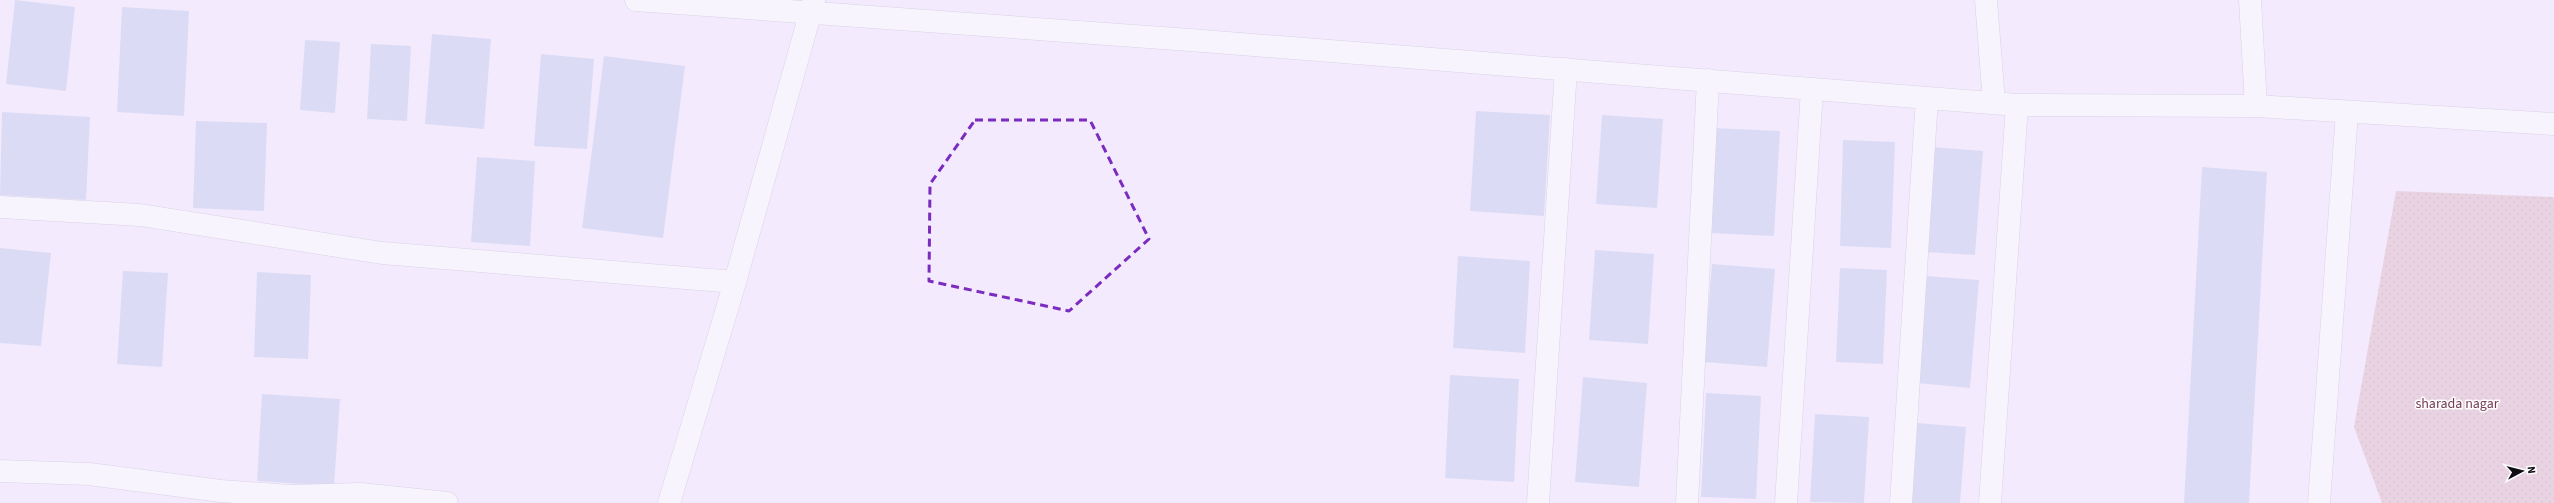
<svg xmlns="http://www.w3.org/2000/svg" width="2554" height="503" font-family="'Source Sans 3',sans-serif">
  <style>
    .park { fill: url(#park-dots) }
    .building { fill: #c2c7ee }
    .lines { fill: none; stroke-linecap: round; stroke-linejoin: round }
    .minor-casing { stroke: #bcb3c8; stroke-width: 23 }
    .minor { stroke: #fff; stroke-width: 22 }
    .marked { fill: none; stroke: #7b2cbf; stroke-width: 3; stroke-dasharray: 8 5; stroke-linejoin: round }
    .labels { text-anchor: middle; stroke-width: 3; stroke-linejoin: round; paint-order: stroke }
    .park-label { font-size: 14px; fill: #743b51; stroke: #fff }
  </style>
  <defs>
    <pattern id="park-dots" width="8" height="8" patternUnits="userSpaceOnUse"><rect width="8" height="8" fill="#ddb7c3"/><path d="M2 2h.1M6 6h.1" fill="none" stroke="#bc9ca7" stroke-width="1.8" stroke-linecap="round"/></pattern>
  </defs>
  <rect width="100%" height="100%" fill="#f3ebfd"/>
  <path class="park" d="M2396 191 2554 197V503H2382L2354 427Z"/>
  <path class="building" d="M15 0 75 7 66 91 6 84Z
    M122 7 189 11 184 116 117 112Z
    M432 34 491 39 484 129 425 124Z
    M305 40 340 42 335 113 300 110Z
    M371 44 411 46 407 121 367 119Z
    M541 54 594 59 587 149 534 146Z
    M604 56 685 66 663 238 582 228Z
    M1476 111 1550 115 1544 216 1470 211Z
    M2 112 90 117 86 200 0 195Z
    M1602 115 1663 119 1657 208 1596 204Z
    M196 121 267 123 264 211 193 208Z
    M1713 128 1780 131 1774 236 1708 233Z
    M1843 140 1895 142 1891 248 1840 246Z
    M1932 147 1983 151 1975 255 1925 252Z
    M477 157 535 161 530 246 471 242Z
    M2202 167 2267 172 2249 503H2184Z
    M0 248 51 253 41 346 0 343Z
    M1595 250 1654 254 1648 344 1589 340Z
    M1458 256 1530 261 1525 353 1453 348Z
    M1712 264 1775 269 1767 367 1704 362Z
    M1840 268 1887 270 1883 364 1836 362Z
    M123 271 168 273 162 367 117 364Z
    M257 272 311 275 308 359 254 357Z
    M1926 276 1979 280 1970 388 1917 383Z
    M1450 375 1519 379 1514 482 1445 478Z
    M1583 377 1647 383 1639 487 1575 482Z
    M1706 393 1761 396 1756 499 1701 497Z
    M262 394 340 399 334 486 257 481Z
    M1815 414 1869 417 1864 503 1810 502Z
    M1917 423 1966 427 1960 503H1910Z"/>
  <g class="lines">
    <g class="minor-casing">
      <path id="minor" d="M636 0 1190 40 2017 105 2256 106 2554 124
        M1986 0 1994 103
        M2250 0 2256 106
        M0 207 140 215 382 253 735 282
        M0 471 89 474 221 491 290 496 361 494 447 503
        M669 503 735 282 814 0
        M1538 503 1566 69
        M1687 503 1708 80
        M1786 503 1812 89
        M1901 503 1927 98
        M1990 503 2017 105
        M2319 503 2347 112"/>
    </g>
    <use href="#minor" class="minor"/>
  </g>
  <path d="M0 0H2554V503H0ZM975 120H1090L1149 239 1069 311 929 281 930 184Z" fill="#f3ebfd" fill-opacity=".55" fill-rule="evenodd"/>
  <path class="marked" d="M975 120H1090L1149 239 1069 311 929 281 930 184Z"/>
  <g class="labels">
    <g class="park-label">
      <text x="2457" y="408">sharada nagar</text>
    </g>
  </g>
  <g transform="translate(2522 471) rotate(83)" stroke="#ffffff" stroke-width="3" paint-order="stroke">
  <path d="M0-3L7 15L0 10L-7 15Z" fill="#0f0c13"/>
  <text y="-6" font-size="11" font-weight="bold" text-anchor="middle" fill="#0f0c13">N</text>
  </g>
</svg>
